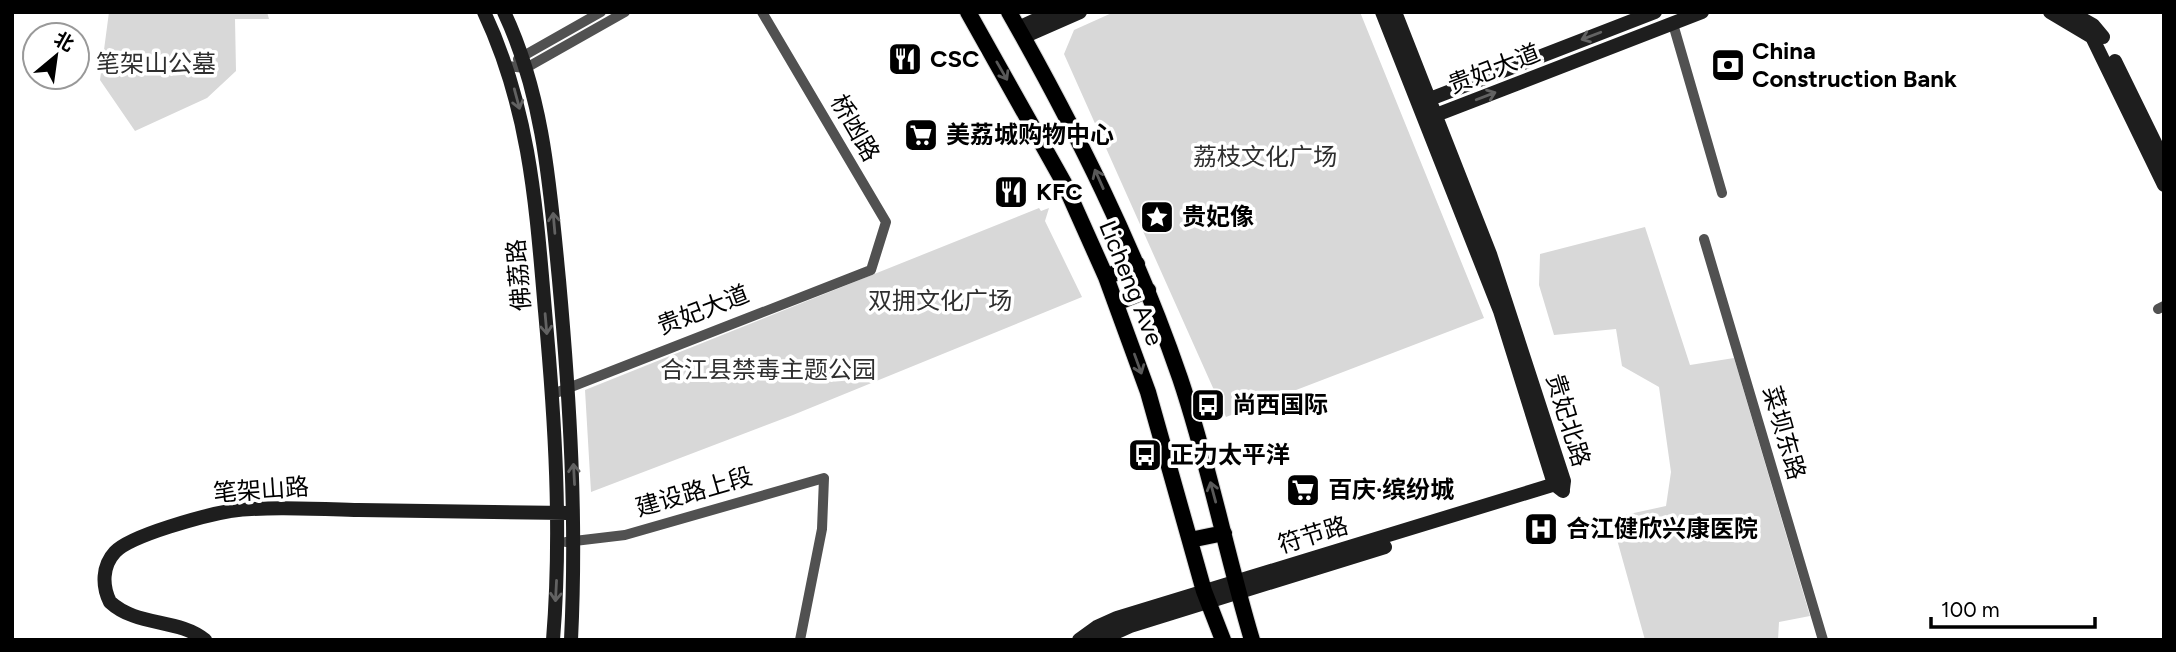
<svg xmlns="http://www.w3.org/2000/svg" width="2176" height="652" font-family="Figtree,'Noto Sans SC',sans-serif">
  <style>
    .green { fill: #d8d8d8 }
    .lines { fill: none; stroke-linecap: round; stroke-linejoin: round }
    .primary-casing { stroke: #dbdbdb; stroke-width: 18 }
    .minor { stroke: #515151; stroke-width: 10 }
    .secondary { stroke: #1e1e1e; stroke-width: 14 }
    .primary { stroke: #000; stroke-width: 16 }
    .oneway { stroke: #626262 }
    .oneway2 { stroke: #595959 }
    .labels { text-anchor: middle; stroke-width: 7; stroke-linejoin: round; paint-order: stroke }
    .poi-label { font-size: 24px; font-weight: bold; fill: #000; stroke: #fff; text-anchor: start }
    .park-label { font-size: 24px; fill: #2f2f2f; stroke: #fff }
    .street-label { font-size: 24px; fill: #000; stroke: #fff }
  </style>
  <rect width="100%" height="100%" fill="#fff"/>
  <path class="green" d="M109 12H267L269 19H235L236 71 207 98 135 131 100 80Z
    M1114 12H1360L1484 318 1226 417 1064 54 1074 30Z
    M1039 208 1041 211 1049 208 1045 221 1082 297 793 415 591 492 585 390Z
    M1645 227 1690 365 1734 358 1810 616 1779 622 1778 640H1645L1611 518 1666 506 1671 472 1659 387 1622 366 1616 329 1554 335 1539 285 1540 254Z"/>
  <g class="lines">
    <g class="primary-casing">
      <path id="primary" d="M968 12 1064 183 1106 277 1148 392 1204 591 1223 640
        M1009 12C1076 130 1136 250 1180 378 1209 464 1226 553 1252 640
        M1106 277 1137 264
        M1116 303 1148 290
        M1190 540 1224 533"/>
    </g>
    <path class="minor" d="M1673 24 1722 193
      M518 59 601 12
      M507 66 526 68 625 12
      M1704 239 1823 640
      M2158 309 2164 306
      M553 394 871 270 886 222 762 12
      M566 542 625 535 824 478 822 529 800 640"/>
    <path class="secondary" d="M484 12C530 110 536 206 545 311 555 421 562 530 553 640
      M504 12C544 97 550 188 559 280 570 402 577 518 571 640
      M1382 12 1500 311 1554 484 1563 491
      M1395 12 1490 254 1564 481 1563 489
      M2050 12 2092 37 2164 185
      M2070 12 2093 25 2103 37
      M1018 28 1053 12
      M1023 37 1080 12
      M2115 61 2164 161
      M1425 107 1430 99 1655 12
      M1427 113 1436 115 1702 12
      M205 640C178 618 137 627 110 602 102 586 102 566 115 552 131 535 206 515 230 511 272 506 316 509 359 510 428 511 498 512 568 513
      M1079 640 1097 627 1117 618 1562 482
      M1099 640 1130 626 1385 547"/>
    <use href="#primary" class="primary"/>
  </g>
  <defs><path id="oneway-shaft" d="M-6 0H5M1.5-3L5.5 0L1.5 3" fill="none" stroke-width="1.6" stroke-linecap="round" stroke-linejoin="round" transform="scale(1.75)"/></defs>
  <g class="oneway">
    <use href="#oneway-shaft" transform="translate(1591 36) rotate(159)"/>
    <use href="#oneway-shaft" transform="translate(1486 96) rotate(-21)"/>
    <use href="#oneway-shaft" transform="translate(517 99) rotate(75)"/>
    <use href="#oneway-shaft" transform="translate(554 223) rotate(-95)"/>
    <use href="#oneway-shaft" transform="translate(546 324) rotate(85)"/>
    <use href="#oneway-shaft" transform="translate(574 474) rotate(-93)"/>
    <use href="#oneway-shaft" transform="translate(556 591) rotate(93)"/>
  </g>
  <g class="oneway2">
    <use href="#oneway-shaft" transform="translate(1002 71) rotate(60)"/>
    <use href="#oneway-shaft" transform="translate(1099 179) rotate(-114)"/>
    <use href="#oneway-shaft" transform="translate(1138 364) rotate(70)"/>
    <use href="#oneway-shaft" transform="translate(1213 492) rotate(-105)"/>
  </g>
  <defs>
    <g id="restaurant-square" transform="scale(1.75)"><rect x="-9" y="-9" width="18" height="18" rx="4" fill="#000" stroke="#fff"/><path d="M-5-6h1v4h1v-4h1v4h1v-4h1v5L-1.5 .5V6h-2V.5L-5-1ZM5-6V6H3V1.5H1.5Q1.5-4 5-6Z" fill="#fff"/></g>
    <g id="bank-square" transform="scale(1.75)"><rect x="-9" y="-9" width="18" height="18" rx="4" fill="#000" stroke="#fff"/><path d="M-6-4H6V4H-6ZM0-2.3a2.3 2.3 0 1 0 0 4.6a2.3 2.3 0 1 0 0-4.6Z" fill="#fff"/></g>
    <g id="supermarket-square" transform="scale(1.75)"><rect x="-9" y="-9" width="18" height="18" rx="4" fill="#000" stroke="#fff"/><path d="M-6-5.5h2.5l.6 2H6L4.5 2H-2.5L-4.4-4H-6ZM-1.5 3.2a1.3 1.3 0 1 0 .1 0ZM3 3.2a1.3 1.3 0 1 0 .1 0Z" fill="#fff"/></g>
    <g id="sight-square" transform="scale(1.75)"><rect x="-9" y="-9" width="18" height="18" rx="4" fill="#000" stroke="#fff"/><path d="M0-6L1.8-2.2L6-1.7L2.9 1.2L3.7 5.4L0 3.3L-3.7 5.4L-2.9 1.2L-6-1.7L-1.8-2.2Z" fill="#fff"/></g>
    <g id="bus-square" transform="scale(1.75)"><rect x="-9" y="-9" width="18" height="18" rx="4" fill="#000" stroke="#fff"/><path d="M-5-6H5V4H4V6H2V4H-2V6H-4V4H-5ZM-3.5-4V0h7V-4ZM-3.5 1.2v1.5H-2V1.2ZM2 1.2v1.5H3.5V1.2Z" fill="#fff"/></g>
    <g id="hospital-square" transform="scale(1.75)"><rect x="-9" y="-9" width="18" height="18" rx="4" fill="#000" stroke="#fff"/><path d="M-5-5h3v3.5h4V-5h3V5h-3V1.5h-4V5h-3Z" fill="#fff"/></g>
  </defs>
  <g fill-rule="evenodd">
    <use href="#restaurant-square" x="905" y="59"/>
    <use href="#bank-square" x="1728" y="65"/>
    <use href="#supermarket-square" x="921" y="135"/>
    <use href="#restaurant-square" x="1011" y="192"/>
    <use href="#sight-square" x="1157" y="217"/>
    <use href="#bus-square" x="1208" y="405"/>
    <use href="#bus-square" x="1145" y="455"/>
    <use href="#supermarket-square" x="1303" y="490"/>
    <use href="#hospital-square" x="1541" y="529"/>
  </g>
  <g class="labels">
    <g class="poi-label">
      <text x="1752" y="59">China<tspan x="1752" dy="28">Construction Bank</tspan></text>
      <text x="930" y="67">CSC</text>
      <text x="946" y="143">美荔城购物中心</text>
      <text x="1036" y="200">KFC</text>
      <text x="1182" y="225">贵妃像</text>
      <text x="1232" y="413">尚西国际</text>
      <text x="1170" y="463">正力太平洋</text>
      <text x="1328" y="498">百庆·缤纷城</text>
      <text x="1566" y="537">合江健欣兴康医院</text>
    </g>
    <g class="park-label">
      <text x="156" y="72">笔架山公墓</text>
      <text x="1265" y="165">荔枝文化广场</text>
      <text x="940" y="309">双拥文化广场</text>
      <text x="768" y="378">合江县禁毒主题公园</text>
    </g>
    <g class="street-label">
      <text transform="translate(1494 69) rotate(-21)" y="8">贵妃大道</text>
      <text transform="translate(855 128) rotate(60)" y="8">桥凼路</text>
      <text transform="translate(519 275) rotate(-95)" y="8">佛荔路</text>
      <text transform="translate(1131 283) rotate(68)" y="8">Licheng Ave</text>
      <text transform="translate(703 310) rotate(-21)" y="8">贵妃大道</text>
      <text transform="translate(1568 420) rotate(73)" y="8">贵妃北路</text>
      <text transform="translate(1784 433) rotate(74)" y="8">菜坝东路</text>
      <text transform="translate(261 490) rotate(-4)" y="8">笔架山路</text>
      <text transform="translate(694 492) rotate(-16)" y="8">建设路上段</text>
      <text transform="translate(1313 535) rotate(-17)" y="8">符节路</text>
    </g>
  </g>
  <rect width="2176" height="652" fill="none" stroke="#000000" stroke-width="28"/>
  <g transform="translate(56 56) rotate(29)"><circle r="33" fill="#ffffff" stroke="#999999" stroke-width="2"/>
  <path d="M0-5L12 26L0 18L-12 26Z" fill="#000000"/>
  <text y="-10" font-size="19" font-weight="bold" text-anchor="middle" fill="#000000">北</text>
  </g>
  <path d="M1931 617v10h164v-10" fill="none" stroke="#000000" stroke-width="3.5"/>
  <text x="1941" y="617" font-size="21" fill="#000000" stroke="#ffffff" stroke-width="5" paint-order="stroke">100 m</text>
</svg>
